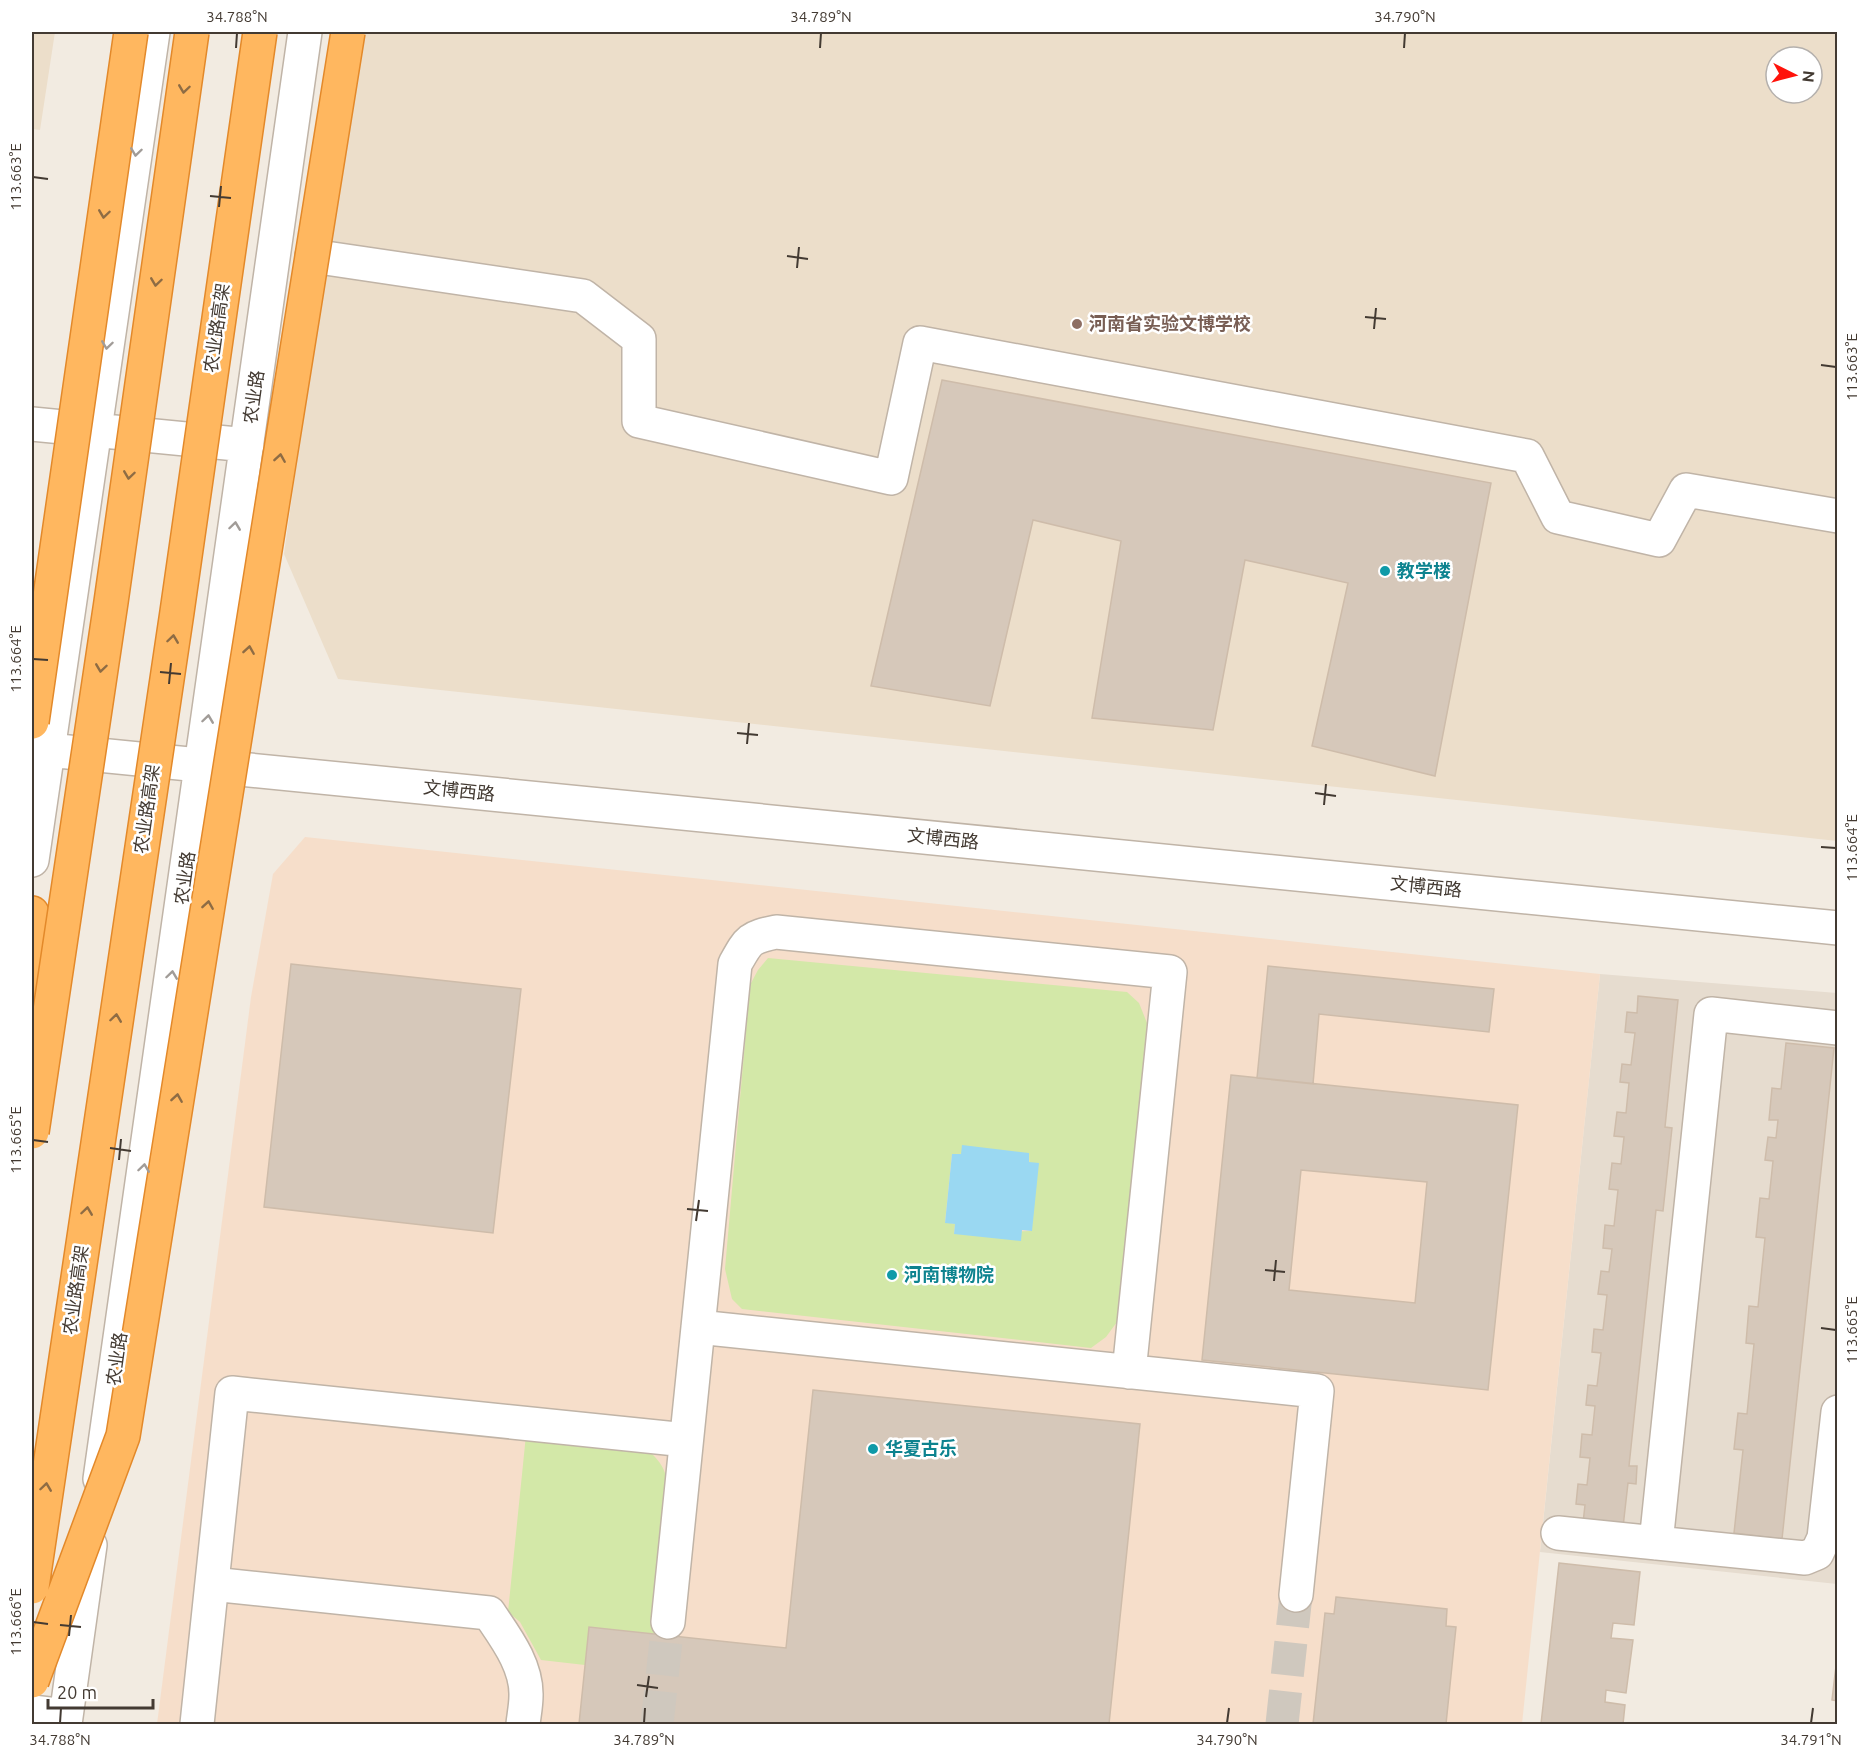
<svg xmlns="http://www.w3.org/2000/svg" width="1869" height="1756" font-family="Ubuntu,'Noto Sans SC',sans-serif">
  <style>
    .residential { fill: #e6dccf }
    .commercial { fill: #f6deca }
    .education { fill: #ecdeca; fill-rule: evenodd }
    .green { fill: #d3e8a8; fill-rule: evenodd }
    .water { fill: #9ad8f2 }
    .building { fill: #d6c8ba; stroke: #cebcaa; stroke-width: 1.5; fill-rule: evenodd }
    .lines { fill: none; stroke-linecap: round; stroke-linejoin: round }
    .minor-tunnel { stroke: #cfc8be; stroke-width: 33; stroke-dasharray: 33 16; stroke-linecap: butt }
    .minor-casing { stroke: #c0b4a7; stroke-width: 36 }
    .highway-casing { stroke: #e3892a; stroke-width: 36 }
    .minor { stroke: #fff; stroke-width: 33 }
    .highway { stroke: #ffb75f; stroke-width: 33 }
    .highway-bridge-casing { stroke: #e3892a; stroke-width: 36; stroke-linecap: butt }
    .highway-bridge { stroke: #ffb75f; stroke-width: 33 }
    .oneway { stroke: #8e6c44 }
    .oneway2 { stroke: #a19c98 }
    .ticks { fill: none; stroke: #433a32; stroke-width: 2 }
    .education-dot { fill: #8d6e63; stroke: #fff; stroke-width: 2 }
    .culture-dot { fill: #0f9aa8; stroke: #fff; stroke-width: 2 }
    .labels { text-anchor: middle; stroke-width: 5; stroke-linejoin: round; paint-order: stroke }
    .education-label { font-size: 18px; font-weight: bold; fill: #785e54; stroke: #fff; text-anchor: start }
    .street-label { font-size: 18px; fill: #433a32; stroke: #fff }
    .culture-label { font-size: 18px; font-weight: bold; fill: #0d838f; stroke: #fff; text-anchor: start }
    .neatline { fill: none; stroke: #433a32; stroke-width: 2 }
    .ticks-label { font-size: 15px; text-anchor: middle; fill: #433a32 }
  </style>
  <rect width="100%" height="100%" fill="#f2ebe1"/>
  <path class="residential" d="M1600 974 1837 993V1584L1540 1552Z"/>
  <path class="commercial" d="M305 837 1600 974 1522 1724H157L251 997 273 874Z"/>
  <path class="education" d="M32 32H55L40 130 32 129Z
    M357 32H1837V841L338 679 284 554ZM1776 57H1812V93H1776Z"/>
  <path class="green" d="M768 958 1127 992 1139 1003 1147 1023 1117 1322 1106 1337 1091 1348 742 1309 732 1299 725 1269 750 985 758 970ZM1029 1153 1031 1231 954 1234 955 1224 945 1222 952 1154Z
    M526 1435 647 1449C662 1463 666 1470 669 1490L655 1634 589 1627 585 1665 541 1660 520 1622 508 1612Z"/>
  <path class="water" d="M962 1145 1029 1153V1162L1039 1163 1032 1231 1022 1230 1021 1241 954 1234 955 1224 945 1223 952 1154H961Z"/>
  <path class="building" d="M942 380 1491 483 1435 776 1312 746 1348 583 1245 560 1213 730 1092 718 1121 541 1033 520 990 706 871 686Z
    M291 964 521 989 493 1233 264 1207Z
    M1268 966 1494 989 1489 1032 1319 1014 1313 1084 1257 1078Z
    M1638 996 1678 1000 1665 1127 1672 1128 1663 1211 1656 1210 1629 1466H1637L1636 1484 1628 1483 1623 1527 1583 1523 1585 1505 1576 1504 1578 1484 1587 1485 1590 1458 1580 1457 1582 1434 1592 1435 1595 1406 1586 1405 1588 1385 1597 1386 1601 1353 1592 1352 1594 1329 1603 1330 1607 1295 1598 1294 1601 1271 1609 1272 1612 1249 1603 1248 1605 1225 1614 1226 1618 1190 1609 1189 1612 1163 1621 1164 1624 1137 1614 1136 1617 1112 1626 1113 1629 1083 1620 1082 1622 1064 1631 1065 1635 1033 1625 1032 1627 1012 1637 1013Z
    M1786 1043 1834 1048 1782 1539 1734 1533 1743 1450 1734 1449 1738 1413 1747 1414 1754 1344 1746 1343 1749 1306 1758 1307 1765 1238 1756 1237 1760 1198 1769 1199 1773 1161 1765 1160 1768 1137 1776 1138 1778 1120H1769L1772 1088 1781 1089Z
    M1231 1075 1518 1105 1488 1390 1202 1360ZM1301 1170 1427 1182 1415 1303 1289 1290Z
    M813 1390 1140 1424 1109 1724H579L589 1627 786 1648Z
    M1559 1563 1640 1572 1634 1625 1613 1623 1611 1638 1633 1640 1626 1693 1606 1690 1605 1702 1625 1705 1623 1724H1541Z
    M1336 1597 1447 1609 1446 1626 1456 1627 1446 1724H1313L1325 1613 1334 1614Z
    M1838 1649V1701L1832 1700Z"/>
  <g class="lines">
    <path class="minor-tunnel" d="M657 1724 668 1622
      M1282 1724 1296 1595"/>
    <g class="minor-casing">
      <path id="minor" d="M312 256 583 296 639 339V421L891 478 920 343 1527 456 1558 517 1659 540 1686 490 1838 516
        M32 424 247 445
        M48 750 1838 928
        M32 860 153 32
        M698 1327 1317 1391 1296 1595
        M100 1479 305 32
        M1558 1533 1805 1558 1817 1553 1824 1538 1838 1412
        M1656 1543 1711 1014 1838 1028
        M212 1584 489 1613C505 1637 527 1665 526 1696 526 1705 524 1715 523 1724
        M668 1622 735 964C749 939 749 938 776 932L1170 972 1129 1372
        M32 1712 66 1716
        M65 1724 90 1545
        M197 1724 232 1393 686 1440"/>
    </g>
    <g class="highway-casing">
      <path id="highway" d="M32 913 38 1040"/>
    </g>
    <use href="#minor" class="minor"/>
    <use href="#highway" class="highway"/>
    <g class="highway-bridge-casing">
      <path id="highway-bridge" d="M32 722 131 32
        M32 1132 111 602 192 32
        M32 1587 177 612 260 32
        M32 1681 123 1436 348 32"/>
    </g>
    <use href="#highway-bridge" class="highway-bridge"/>
  </g>
  <defs><path id="oneway-chevron" d="M-2-3.5L2.5 0L-2 3.5" fill="none" stroke-width="1.6" stroke-linecap="round" stroke-linejoin="round" transform="scale(1.5)"/></defs>
  <g class="oneway">
    <use href="#oneway-chevron" transform="translate(184 89) rotate(98)"/>
    <use href="#oneway-chevron" transform="translate(104 214) rotate(98)"/>
    <use href="#oneway-chevron" transform="translate(156 282) rotate(98)"/>
    <use href="#oneway-chevron" transform="translate(280 458) rotate(-81)"/>
    <use href="#oneway-chevron" transform="translate(129 475) rotate(98)"/>
    <use href="#oneway-chevron" transform="translate(173 639) rotate(-82)"/>
    <use href="#oneway-chevron" transform="translate(249 650) rotate(-81)"/>
    <use href="#oneway-chevron" transform="translate(101 668) rotate(98)"/>
    <use href="#oneway-chevron" transform="translate(208 905) rotate(-81)"/>
    <use href="#oneway-chevron" transform="translate(116 1018) rotate(-82)"/>
    <use href="#oneway-chevron" transform="translate(177 1098) rotate(-81)"/>
    <use href="#oneway-chevron" transform="translate(87 1211) rotate(-82)"/>
    <use href="#oneway-chevron" transform="translate(46 1487) rotate(-82)"/>
  </g>
  <g class="oneway2">
    <use href="#oneway-chevron" transform="translate(136 152) rotate(98)"/>
    <use href="#oneway-chevron" transform="translate(107 345) rotate(98)"/>
    <use href="#oneway-chevron" transform="translate(235 526) rotate(-82)"/>
    <use href="#oneway-chevron" transform="translate(208 719) rotate(-82)"/>
    <use href="#oneway-chevron" transform="translate(172 975) rotate(-82)"/>
    <use href="#oneway-chevron" transform="translate(144 1168) rotate(-82)"/>
  </g>
  <path class="ticks" d="M236 48 237 33M820 48 821 33M1404 48 1405 33M33 177 48 179M210 196 231 198M219 207 221 186M787 256 808 259M797 268 799 247M1365 317 1386 319M1374 329 1376 308M1821 365 1836 367M33 659 48 660M160 672 181 674M169 684 171 663M737 733 758 735M747 744 749 723M1315 793 1336 796M1324 805 1326 784M1821 847 1836 848M33 1140 48 1142M110 1148 131 1151M119 1160 121 1139M687 1209 708 1211M696 1221 699 1200M1265 1270 1285 1272M1274 1281 1276 1260M1821 1328 1836 1330M33 1622 48 1624M60 1625 81 1627M69 1636 71 1615M637 1685 658 1688M646 1697 649 1676M60 1723 61 1708M644 1723 645 1708M1227 1723 1229 1708M1811 1723 1813 1708"/>
  <circle class="education-dot" cx="1077" cy="324" r="6"/>
  <g class="culture-dot">
    <circle cx="1385" cy="571" r="6"/>
    <circle cx="892" cy="1275" r="6"/>
    <circle cx="873" cy="1449" r="6"/>
  </g>
  <g class="labels">
    <g class="education-label">
      <text x="1089" y="330">河南省实验文博学校</text>
    </g>
    <g class="street-label">
      <text transform="translate(217 328) rotate(-82)" y="6">农业路高架</text>
      <text transform="translate(254 397) rotate(-82)" y="6">农业路</text>
      <text transform="translate(459 791) rotate(6)" y="6">文博西路</text>
      <text transform="translate(147 809) rotate(-82)" y="6">农业路高架</text>
      <text transform="translate(943 839) rotate(6)" y="6">文博西路</text>
      <text transform="translate(185 878) rotate(-82)" y="6">农业路</text>
      <text transform="translate(1426 887) rotate(6)" y="6">文博西路</text>
      <text transform="translate(76 1290) rotate(-82)" y="6">农业路高架</text>
      <text transform="translate(117 1359) rotate(-82)" y="6">农业路</text>
    </g>
    <g class="culture-label">
      <text x="1397" y="577">教学楼</text>
      <text x="904" y="1281">河南博物院</text>
      <text x="885" y="1455">华夏古乐</text>
    </g>
  </g>
  <rect width="1869" height="1756" fill="none" stroke="#ffffff" stroke-width="66"/>
  <g transform="translate(1794 75) rotate(96)"><circle r="28" fill="#ffffff" stroke="#b4b0ad" stroke-width="1.5"/>
  <path d="M0-4.5L10 22L0 15L-10 22Z" fill="#ff130b"/>
  <text y="-9" font-size="16" font-weight="bold" text-anchor="middle" fill="#433a32">N</text>
  </g>
  <path d="M48 1699v9h105v-9" fill="none" stroke="#433a32" stroke-width="3"/>
  <text x="57" y="1699" font-size="18" fill="#433a32" stroke="#ffffff" stroke-width="4.5" paint-order="stroke">20 m</text>
  <rect x="33" y="33" width="1803" height="1690" class="neatline"/>
  <g class="ticks-label">
    <text x="237" y="22">34.788°N</text>
    <text x="821" y="22">34.789°N</text>
    <text x="1405" y="22">34.790°N</text>
    <text transform="translate(16 177) rotate(-90)" y="5">113.663°E</text>
    <text transform="translate(1852 367) rotate(-90)" y="5">113.663°E</text>
    <text transform="translate(16 659) rotate(-90)" y="5">113.664°E</text>
    <text transform="translate(1852 848) rotate(-90)" y="5">113.664°E</text>
    <text transform="translate(16 1140) rotate(-90)" y="5">113.665°E</text>
    <text transform="translate(1852 1330) rotate(-90)" y="5">113.665°E</text>
    <text transform="translate(16 1622) rotate(-90)" y="5">113.666°E</text>
    <text x="60" y="1745">34.788°N</text>
    <text x="644" y="1745">34.789°N</text>
    <text x="1227" y="1745">34.790°N</text>
    <text x="1811" y="1745">34.791°N</text>
  </g>
</svg>
